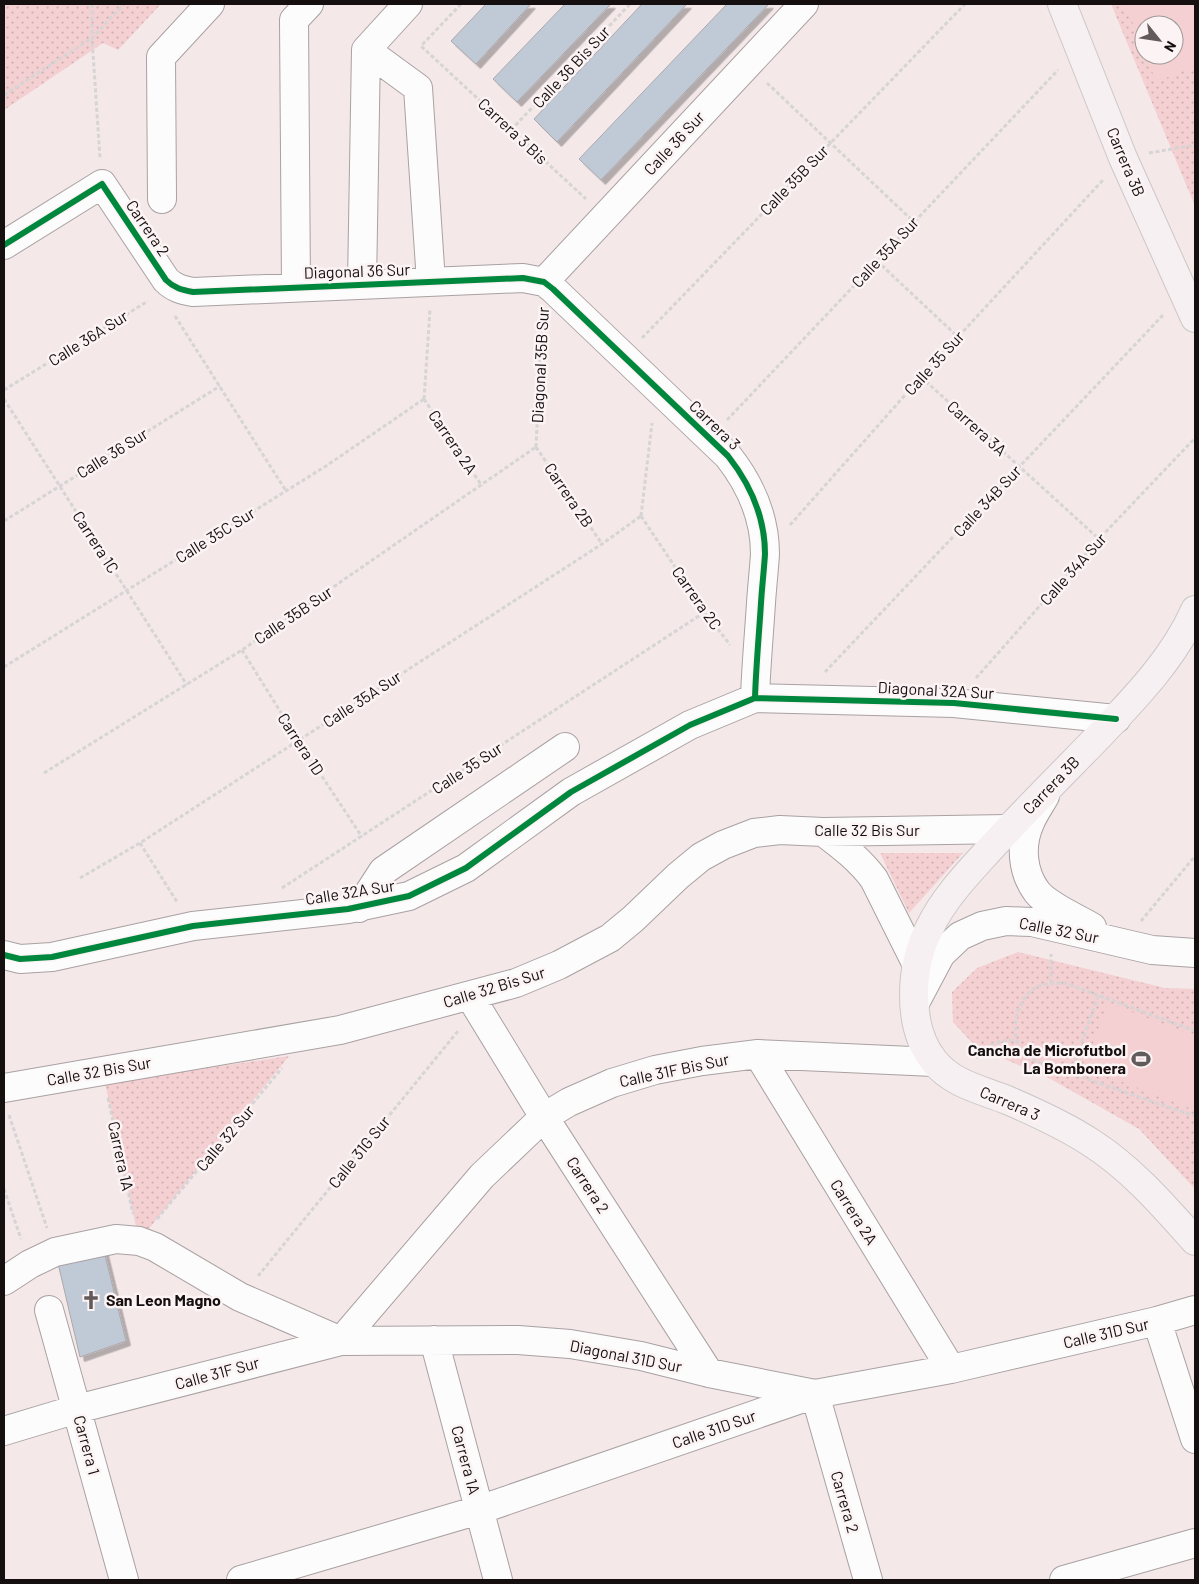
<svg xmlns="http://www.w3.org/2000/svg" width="1199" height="1584" font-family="Barlow,sans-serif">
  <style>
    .grass { fill: url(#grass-dots); fill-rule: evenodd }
    .pitch { fill: #f4d0d2 }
    .building { fill: #c0cad7; stroke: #aca9ac; filter: url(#shadow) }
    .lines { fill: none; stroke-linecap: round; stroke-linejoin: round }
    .minor-casing { stroke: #a9a1a2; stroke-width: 30 }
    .major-casing { stroke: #ccc7c7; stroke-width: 30 }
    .path { stroke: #d6d4d4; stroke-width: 3; stroke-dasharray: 4 2.5; stroke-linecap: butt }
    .minor { stroke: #fdfcfc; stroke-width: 28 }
    .major { stroke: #f7f0f2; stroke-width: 28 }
    .cycleway-casing { stroke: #fcf4f4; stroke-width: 9 }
    .cycleway { stroke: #00873e; stroke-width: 6 }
    .labels { text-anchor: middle; stroke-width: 5; stroke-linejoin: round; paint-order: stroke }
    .street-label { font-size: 16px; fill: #150f0f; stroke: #fcf4f4 }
    .poi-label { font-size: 16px; font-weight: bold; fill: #150f0f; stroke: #fcf4f4; text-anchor: end }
  </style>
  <defs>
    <pattern id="grass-dots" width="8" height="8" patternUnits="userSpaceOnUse" patternTransform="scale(1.25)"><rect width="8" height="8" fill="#f4d0d2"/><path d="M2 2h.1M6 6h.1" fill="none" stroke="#d0b1b3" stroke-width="1.8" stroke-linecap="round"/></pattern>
    <filter id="shadow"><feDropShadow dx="4.5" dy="4.5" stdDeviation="0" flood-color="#0004"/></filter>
  </defs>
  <rect width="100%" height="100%" fill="#f4e8e9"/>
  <path class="grass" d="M4 4H161L118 50 103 43 4 110Z
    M1111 4H1195V206ZM1144 25H1174V55H1144Z
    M880 853H963L909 913Z
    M1018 952 1165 988 1195 989V1189L1139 1129 1047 1077 976 1047 953 1022 952 992 977 968Z
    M289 1056 139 1241 105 1083Z"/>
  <path class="pitch" d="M1125 4H1195V66L1156 82 1146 55H1174V25H1144V51Z
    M1108 1003 1195 1036V1110L1084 1067Z"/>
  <path class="building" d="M486 4H531L476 64 451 41Z
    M565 4H611L517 102 493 79Z
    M642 4H687L557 142 534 119Z
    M727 4H769L601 180 579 159Z
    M103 1247 126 1341 80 1357 57 1259Z"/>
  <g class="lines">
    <g class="minor-casing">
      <path id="minor" d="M366 50 418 88 431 282
        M162 199 161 57 210 4
        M4 245 102 184 166 280C174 288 182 290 193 292L523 278 544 282 553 289 728 456C750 484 765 517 765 554 764 570 762 587 761 603 759 635 756 666 755 698
        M544 282 804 4
        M362 284 366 50 408 4
        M296 287 294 20 309 4
        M1045 796C1040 805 1034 813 1030 823 1020 845 1022 872 1037 892 1048 906 1077 918 1092 927
        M823 832C842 846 860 860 874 879L917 965
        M359 908 383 871 565 747
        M4 955 20 959 52 957 193 926 348 909 409 896 466 868 571 792 690 725 755 698 954 703 1116 719
        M470 996 544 1117 709 1373
        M915 1003 941 954 960 936 982 926 1006 921 1032 922 1152 950 1195 953
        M758 1054 951 1369
        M4 1088 340 1030 516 983 559 965 610 938 633 919 678 876 701 857 723 845 754 833 780 830 823 832 1008 829
        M4 1281 30 1264 55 1252 116 1239 139 1241 155 1247 240 1297 341 1341 482 1176 544 1117 569 1102 612 1083 655 1070 702 1061 758 1054 934 1062
        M49 1310 124 1580
        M1157 1321 1195 1439
        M434 1340 498 1580
        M815 1394 868 1580
        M4 1431 77 1409 341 1341 518 1340 570 1344 641 1356 709 1373 815 1394
        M241 1580 479 1510 815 1394 951 1369 1157 1321 1195 1310
        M1064 1580 1195 1543"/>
    </g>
    <g class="major-casing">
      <path id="major" d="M1062 4 1123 158 1195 318
        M1195 610C1174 658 1135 698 1099 736 1062 774 1025 811 989 850 968 873 944 898 930 927 910 965 906 1026 934 1061 952 1084 982 1090 1007 1100 1035 1112 1064 1125 1090 1142 1131 1168 1163 1205 1195 1241"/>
    </g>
    <path class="path" d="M92 4V38L100 158
      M461 4 421 46 586 199
      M767 83 913 221
      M4 95 92 38 124 4
      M511 130 630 4
      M1149 153 1195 145
      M877 261 958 337
      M175 316 286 491
      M642 338 965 4
      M921 377 1099 539
      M4 390 148 301
      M4 399 187 685
      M424 399 430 310
      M424 399 482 486
      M727 420 1058 70
      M536 447 542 318
      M536 447 602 544
      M641 516 705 612 730 645
      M641 516 652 423
      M4 521 220 386
      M790 525 921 377 1103 180
      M242 650 298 740 362 837
      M4 667 326 466 424 399
      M825 672 1164 314
      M976 678 1099 539 1195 438
      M44 773 242 650 536 447
      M140 843 177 902
      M80 878 140 843 602 544 641 516
      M282 888 705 612
      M1141 921 1195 856
      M1051 983V954
      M1195 1031 1065 983C1055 983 1044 983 1035 988 1015 1000 1007 1039 1026 1055 1037 1064 1062 1070 1076 1075 1116 1089 1155 1103 1195 1116
      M976 1058C988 1043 998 1041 1016 1040
      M1071 1073 1098 996
      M108 1098 133 1214
      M9 1115 47 1228
      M4 1189 21 1239
      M157 1219 282 1068
      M258 1276 458 1031"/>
    <use href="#minor" class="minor"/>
    <use href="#major" class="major"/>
    <g class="cycleway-casing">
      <path id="cycleway" d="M4 245 102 184 166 280C174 288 182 290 193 292L523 278 544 282 553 289 728 456C750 484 765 517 765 554 764 570 762 587 761 603 759 635 756 666 755 698
        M4 955 20 959 52 957 193 926 348 909 409 896 466 868 571 792 690 725 755 698 954 703 1116 719"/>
    </g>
    <use href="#cycleway" class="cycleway"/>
  </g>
  <defs>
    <g id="stadium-bare" transform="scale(1.5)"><path d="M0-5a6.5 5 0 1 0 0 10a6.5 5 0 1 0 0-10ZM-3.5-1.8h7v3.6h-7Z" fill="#635b5b" stroke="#fcf4f4" stroke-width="2.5" paint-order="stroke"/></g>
    <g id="church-bare" transform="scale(1.5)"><path d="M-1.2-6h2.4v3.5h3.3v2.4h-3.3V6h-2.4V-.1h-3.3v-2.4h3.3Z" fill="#635b5b" stroke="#fcf4f4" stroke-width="2.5" paint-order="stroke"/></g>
  </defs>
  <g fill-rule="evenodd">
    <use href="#stadium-bare" x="1141" y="1059"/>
    <use href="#church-bare" x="91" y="1300"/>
  </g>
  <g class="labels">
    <g class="street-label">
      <text transform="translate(571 67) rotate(-47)" y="6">Calle 36 Bis Sur</text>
      <text transform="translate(513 131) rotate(43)" y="6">Carrera 3 Bis</text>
      <text transform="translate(674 143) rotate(-47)" y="6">Calle 36 Sur</text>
      <text transform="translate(1126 162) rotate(67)" y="6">Carrera 3B</text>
      <text transform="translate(794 180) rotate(-46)" y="6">Calle 35B Sur</text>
      <text transform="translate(148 228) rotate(56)" y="6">Carrera 2</text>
      <text transform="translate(885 252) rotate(-47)" y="6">Calle 35A Sur</text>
      <text transform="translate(357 271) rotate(-2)" y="6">Diagonal 36 Sur</text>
      <text transform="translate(88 338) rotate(-32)" y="6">Calle 36A Sur</text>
      <text transform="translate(934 363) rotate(-48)" y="6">Calle 35 Sur</text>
      <text transform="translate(540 365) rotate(-87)" y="6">Diagonal 35B Sur</text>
      <text transform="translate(715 425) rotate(44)" y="6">Carrera 3</text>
      <text transform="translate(977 428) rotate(42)" y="6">Carrera 3A</text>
      <text transform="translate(453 442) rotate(56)" y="6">Carrera 2A</text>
      <text transform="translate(112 453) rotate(-32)" y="6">Calle 36 Sur</text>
      <text transform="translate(569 495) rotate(56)" y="6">Carrera 2B</text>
      <text transform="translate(987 501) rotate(-47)" y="6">Calle 34B Sur</text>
      <text transform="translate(215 535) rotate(-32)" y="6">Calle 35C Sur</text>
      <text transform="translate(96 542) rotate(57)" y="6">Carrera 1C</text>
      <text transform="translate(1073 569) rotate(-48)" y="6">Calle 34A Sur</text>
      <text transform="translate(697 598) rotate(55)" y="6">Carrera 2C</text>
      <text transform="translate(293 615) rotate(-34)" y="6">Calle 35B Sur</text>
      <text transform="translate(936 690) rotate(3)" y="6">Diagonal 32A Sur</text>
      <text transform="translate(362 699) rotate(-33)" y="6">Calle 35A Sur</text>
      <text transform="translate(301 744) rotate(57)" y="6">Carrera 1D</text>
      <text transform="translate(467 768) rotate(-33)" y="6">Calle 35 Sur</text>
      <text transform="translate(1051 785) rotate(-46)" y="6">Carrera 3B</text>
      <text x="867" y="836">Calle 32 Bis Sur</text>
      <text transform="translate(350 892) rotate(-9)" y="6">Calle 32A Sur</text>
      <text transform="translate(1059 930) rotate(11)" y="6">Calle 32 Sur</text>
      <text transform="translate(494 987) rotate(-17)" y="6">Calle 32 Bis Sur</text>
      <text transform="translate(674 1070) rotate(-12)" y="6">Calle 31F Bis Sur</text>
      <text transform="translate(99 1071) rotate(-10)" y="6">Calle 32 Bis Sur</text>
      <text transform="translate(1010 1103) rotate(23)" y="6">Carrera 3</text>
      <text transform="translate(225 1138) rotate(-50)" y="6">Calle 32 Sur</text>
      <text transform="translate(359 1152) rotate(-51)" y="6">Calle 31G Sur</text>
      <text transform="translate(121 1156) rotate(78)" y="6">Carrera 1A</text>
      <text transform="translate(588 1185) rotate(57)" y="6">Carrera 2</text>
      <text transform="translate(854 1212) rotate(58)" y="6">Carrera 2A</text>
      <text transform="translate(1106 1333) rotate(-13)" y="6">Calle 31D Sur</text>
      <text transform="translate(626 1356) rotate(11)" y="6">Diagonal 31D Sur</text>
      <text transform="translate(217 1373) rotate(-15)" y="6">Calle 31F Sur</text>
      <text transform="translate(714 1429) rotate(-19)" y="6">Calle 31D Sur</text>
      <text transform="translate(87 1445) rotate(75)" y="6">Carrera 1</text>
      <text transform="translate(466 1460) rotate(75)" y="6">Carrera 1A</text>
      <text transform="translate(845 1502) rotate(74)" y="6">Carrera 2</text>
    </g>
    <g class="poi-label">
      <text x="1126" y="1056">Cancha de Microfutbol<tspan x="1126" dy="18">La Bombonera</tspan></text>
      <text x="106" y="1306" text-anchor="start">San Leon Magno</text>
    </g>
  </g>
  <rect width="1199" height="1584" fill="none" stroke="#150f0f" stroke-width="10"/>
  <g transform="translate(1159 40) rotate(120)"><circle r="24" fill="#fcf4f4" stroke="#a09898"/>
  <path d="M0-4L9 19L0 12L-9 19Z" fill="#635b5b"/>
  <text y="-8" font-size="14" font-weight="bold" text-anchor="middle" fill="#150f0f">N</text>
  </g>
</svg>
